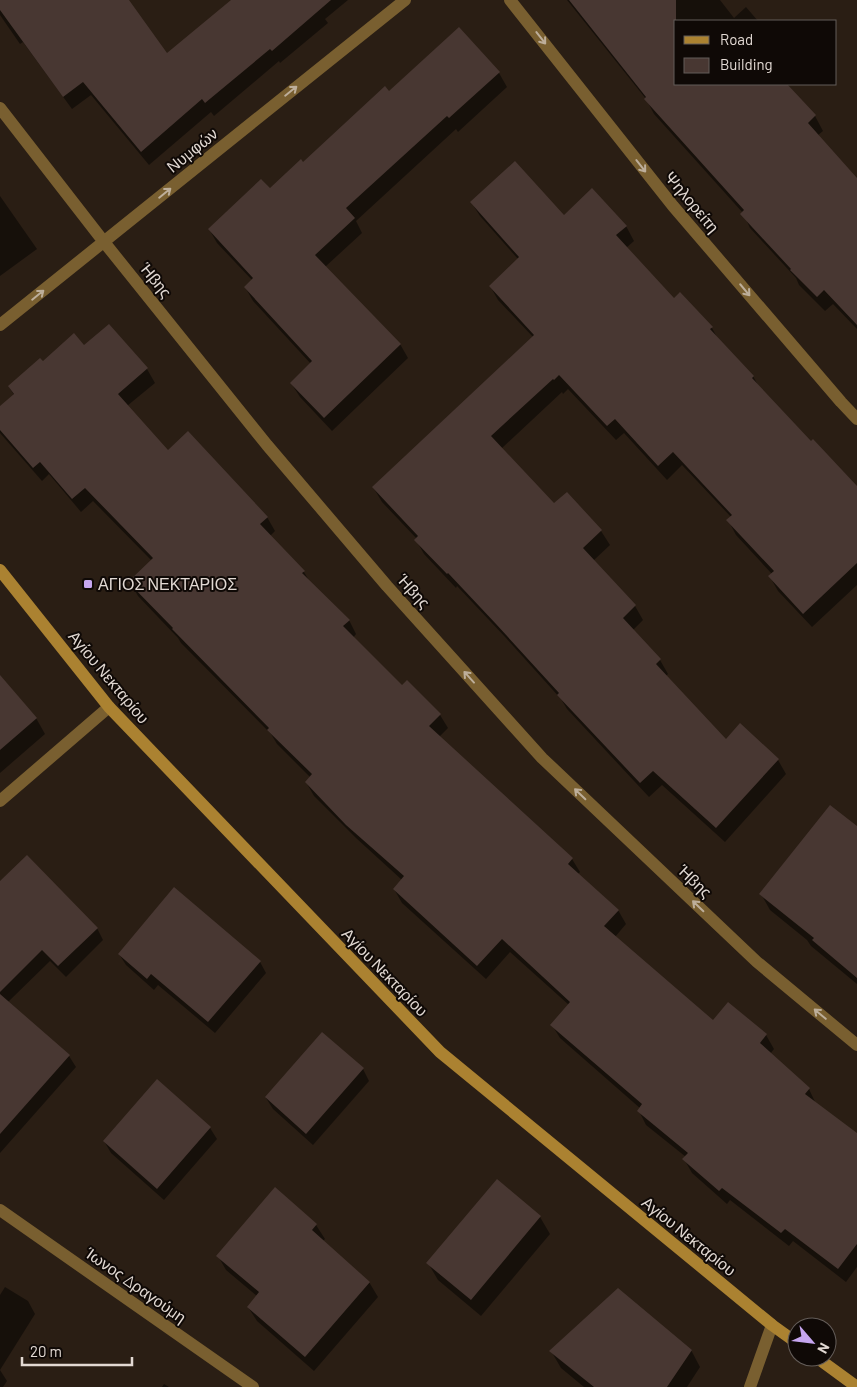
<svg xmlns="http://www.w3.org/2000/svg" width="857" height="1387" font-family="Barlow,sans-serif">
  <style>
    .shadow { fill: #0007 }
    .building { fill: #483732 }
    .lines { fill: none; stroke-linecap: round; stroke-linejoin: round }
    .street { stroke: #795f30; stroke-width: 12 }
    .secondary { stroke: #ab8231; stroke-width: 12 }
    .oneway { stroke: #bdae9a }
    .poi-dot { fill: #c6a6f0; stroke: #0f0906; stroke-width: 2 }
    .labels { text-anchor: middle; stroke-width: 4; stroke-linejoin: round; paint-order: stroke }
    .street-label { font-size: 16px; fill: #e2d9d3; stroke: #0f0906 }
    .poi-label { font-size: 16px; fill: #e2d9d3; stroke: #0f0906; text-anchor: start }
  </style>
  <rect width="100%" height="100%" fill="#2a1e14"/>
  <path class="shadow" d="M0 0H127L167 55 233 0H348L325 19 328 23 280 63 279 61 214 116 211 112 149 165 91 95 72 109 23 42 20 44 0 15Z
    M567 0H720L734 18 746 7 758 21H676V84H786L815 116 823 131 817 136 857 185V329L833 304 825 311 799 285 796 278 750 228 743 213 654 114 646 99Z
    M499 73 507 87 458 132 456 129 356 221 362 233 325 267 400 344 408 358 332 431 300 397 291 383 311 364 253 301 245 287 252 280 217 243 209 229 270 190 389 93Z
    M0 196 37 249 0 276Z
    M471 202 626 226 634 241 626 248 674 300 680 294 712 328 719 341 753 376 760 389 811 443 857 488V585L812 627 778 591 770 577 772 574 736 535 728 520 731 517 682 465 667 480 624 433 616 440 568 389 563 394 562 392 501 449 554 505 601 531 610 545 593 561 635 606 643 620 633 630 660 660 668 674 666 676 726 741 778 760 786 774 725 842 662 785 649 797 567 709 561 699 506 638 457 586 456 588 424 554 416 540 417 539 382 502 373 487 533 337 498 300 490 286 518 259 480 216Z
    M109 325 147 369 155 383 127 406 168 452 267 517 275 531 270 536 304 572 311 584 349 620 356 634 353 638 402 687 440 715 448 728 439 737 572 859 580 872 578 874 618 910 626 924 615 937 713 1022 766 1035 774 1049 770 1054 809 1089 816 1104 857 1135V1267L846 1282 793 1241 789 1246 730 1200 727 1204 692 1173 684 1159 686 1157 646 1125 639 1111 641 1109 560 1038 552 1025 569 1005 510 952 486 979 402 903 394 889 402 880 356 838 314 796 306 782 311 778 277 744 271 734 181 643 178 638 138 596 130 582 152 561 93 501 81 512 49 474 42 481 0 433V408L14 395 9 387 42 362 84 346Z
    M0 677 36 718 45 734 0 773Z
    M857 828V984L811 946 807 940 770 910 761 894Z
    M0 883 97 928 103 940 66 977 50 961 8 1002 69 1056 76 1067 0 1153Z
    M119 954 260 962 266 973 215 1033 158 985 154 990 126 965Z
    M363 1069 369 1081 313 1145 273 1109 266 1098Z
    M210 1128 217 1139 164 1200 111 1153 104 1141Z
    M540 1217 550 1234 481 1316 438 1280 428 1263Z
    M316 1225 325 1239 323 1241 369 1282 378 1297 314 1371 257 1321 248 1307 257 1296 226 1270 218 1256Z
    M5 1287 28 1301 35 1314 0 1370 7 1381 3 1387H0V1295Z
    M691 1350 700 1367 687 1387H584L561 1368 551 1351Z
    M164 1384 169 1387H162Z"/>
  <path class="building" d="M0 0H129L167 53 231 0H331L272 51 270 49 205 103 202 99 141 152 83 82 63 97 0 10Z
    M569 0H676V84H787L816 115 808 123 857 178V325L824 290 817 297 790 270 791 269 740 214 744 210 644 99 646 97Z
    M459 27 500 72 449 118 447 116 346 208 355 218 315 255 401 344 324 418 290 383 312 361 244 287 253 278 208 229 261 179 270 188 301 159 303 162 385 86 389 91Z
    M515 161 564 215 592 188 627 226 616 235 674 298 680 292 713 327 710 329 754 376 752 378 811 441 813 439 857 486V563L803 614 768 576 774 571 726 520 732 515 673 452 658 466 615 419 607 426 559 375 554 380 553 379 491 436 554 503 567 492 602 530 583 548 636 605 623 618 661 659 656 664 726 739 740 723 779 759 716 828 653 771 640 783 557 695 559 693 496 624 448 573 447 574 414 540 418 536 372 487 534 335 489 286 519 257 470 202Z
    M109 324 148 368 118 394 168 450 188 431 268 517 260 524 305 571 302 573 350 620 343 626 402 685 407 680 441 714 429 726 573 858 568 864 619 910 604 926 713 1020 728 1002 767 1034 760 1043 810 1088 805 1094 857 1133V1244L838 1269 785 1229 781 1233 722 1188 719 1191 682 1159 688 1153 637 1111 642 1104 550 1025 570 1002 502 939 477 966 393 889 404 876 346 825 305 782 312 774 267 730 269 728 172 629 173 628 128 582 153 558 85 488 72 499 40 462 33 468 0 430V406L14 394 8 386 40 358 43 361 74 333 84 345Z
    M0 675 37 718 0 750Z
    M830 805 857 826V978L812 940 814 938 759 894Z
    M27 855 98 928 58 966 42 950 0 992V881Z
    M174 887 261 961 208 1022 151 974 147 979 118 954Z
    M0 994 70 1055 0 1134Z
    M322 1032 364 1068 306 1134 265 1097Z
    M157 1079 211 1127 157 1189 103 1141Z
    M497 1179 541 1216 471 1300 426 1263Z
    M275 1187 317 1224 312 1230 370 1282 305 1357 247 1307 259 1292 216 1256Z
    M618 1288 692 1350 667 1387H594L549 1351Z"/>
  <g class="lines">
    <path class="street" d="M510 0 673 206 841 402 857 419
      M0 108 104 242 267 445 387 586 542 758 757 962 857 1045
      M0 325 405 0
      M0 801 109 707
      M0 1210 253 1387
      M750 1387 772 1325"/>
    <path class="secondary" d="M0 570 109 707 440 1052 772 1325 797 1343
      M816 1357 857 1387"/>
  </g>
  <defs><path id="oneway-shaft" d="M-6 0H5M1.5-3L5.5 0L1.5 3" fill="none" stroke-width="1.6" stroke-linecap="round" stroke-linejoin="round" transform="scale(1.25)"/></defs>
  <g class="oneway">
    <use href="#oneway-shaft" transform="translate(541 38) rotate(52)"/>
    <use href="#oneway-shaft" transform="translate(291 91) rotate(-39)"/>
    <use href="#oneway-shaft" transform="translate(641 166) rotate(52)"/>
    <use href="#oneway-shaft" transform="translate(165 193) rotate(-39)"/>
    <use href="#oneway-shaft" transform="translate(745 290) rotate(50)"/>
    <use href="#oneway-shaft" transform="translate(38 295) rotate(-39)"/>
    <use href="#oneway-shaft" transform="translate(469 677) rotate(-132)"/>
    <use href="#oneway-shaft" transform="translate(580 794) rotate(-136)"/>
    <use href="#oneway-shaft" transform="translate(698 906) rotate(-136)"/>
    <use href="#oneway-shaft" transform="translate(820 1014) rotate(-140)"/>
  </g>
  <rect class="poi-dot" x="83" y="579" width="10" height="10" rx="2.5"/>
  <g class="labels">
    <g class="street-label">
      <text transform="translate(192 150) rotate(-39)" y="6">Νυμφών</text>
      <text transform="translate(692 202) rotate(50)" y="6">Ψηλορείτη</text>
      <text transform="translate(156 280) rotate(51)" y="6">Ήβης</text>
      <text transform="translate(414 591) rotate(48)" y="6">Ήβης</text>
      <text transform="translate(109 677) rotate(50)" y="6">Αγίου Νεκταρίου</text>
      <text transform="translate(695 881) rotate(44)" y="6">Ήβης</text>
      <text transform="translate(385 972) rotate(46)" y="6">Αγίου Νεκταρίου</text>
      <text transform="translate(689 1236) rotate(39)" y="6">Αγίου Νεκταρίου</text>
      <text transform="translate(136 1285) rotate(35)" y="6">Ίωνος Δραγούμη</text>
    </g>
    <g class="poi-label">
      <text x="98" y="590">ΑΓΙΟΣ ΝΕΚΤΑΡΙΟΣ</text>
    </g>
  </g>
  <rect x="674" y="20" width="162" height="65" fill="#0f0906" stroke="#635c58"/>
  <rect x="684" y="36" width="25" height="8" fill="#ab8231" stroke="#635c58"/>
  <text x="720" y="45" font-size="15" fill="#e2d9d3">Road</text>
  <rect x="684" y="58" width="25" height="15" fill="#483732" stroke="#635c58"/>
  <text x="720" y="70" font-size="15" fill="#e2d9d3">Building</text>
  <g transform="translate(812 1342) rotate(118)"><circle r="24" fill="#0f0906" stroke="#635c58"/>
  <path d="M0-4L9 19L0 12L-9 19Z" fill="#c6a6f0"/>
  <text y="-8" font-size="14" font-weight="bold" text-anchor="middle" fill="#e2d9d3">N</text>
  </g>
  <path d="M22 1357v8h110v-8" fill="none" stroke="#e2d9d3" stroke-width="2.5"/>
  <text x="30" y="1357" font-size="15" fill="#e2d9d3" stroke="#0f0906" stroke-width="4" paint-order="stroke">20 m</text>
</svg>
